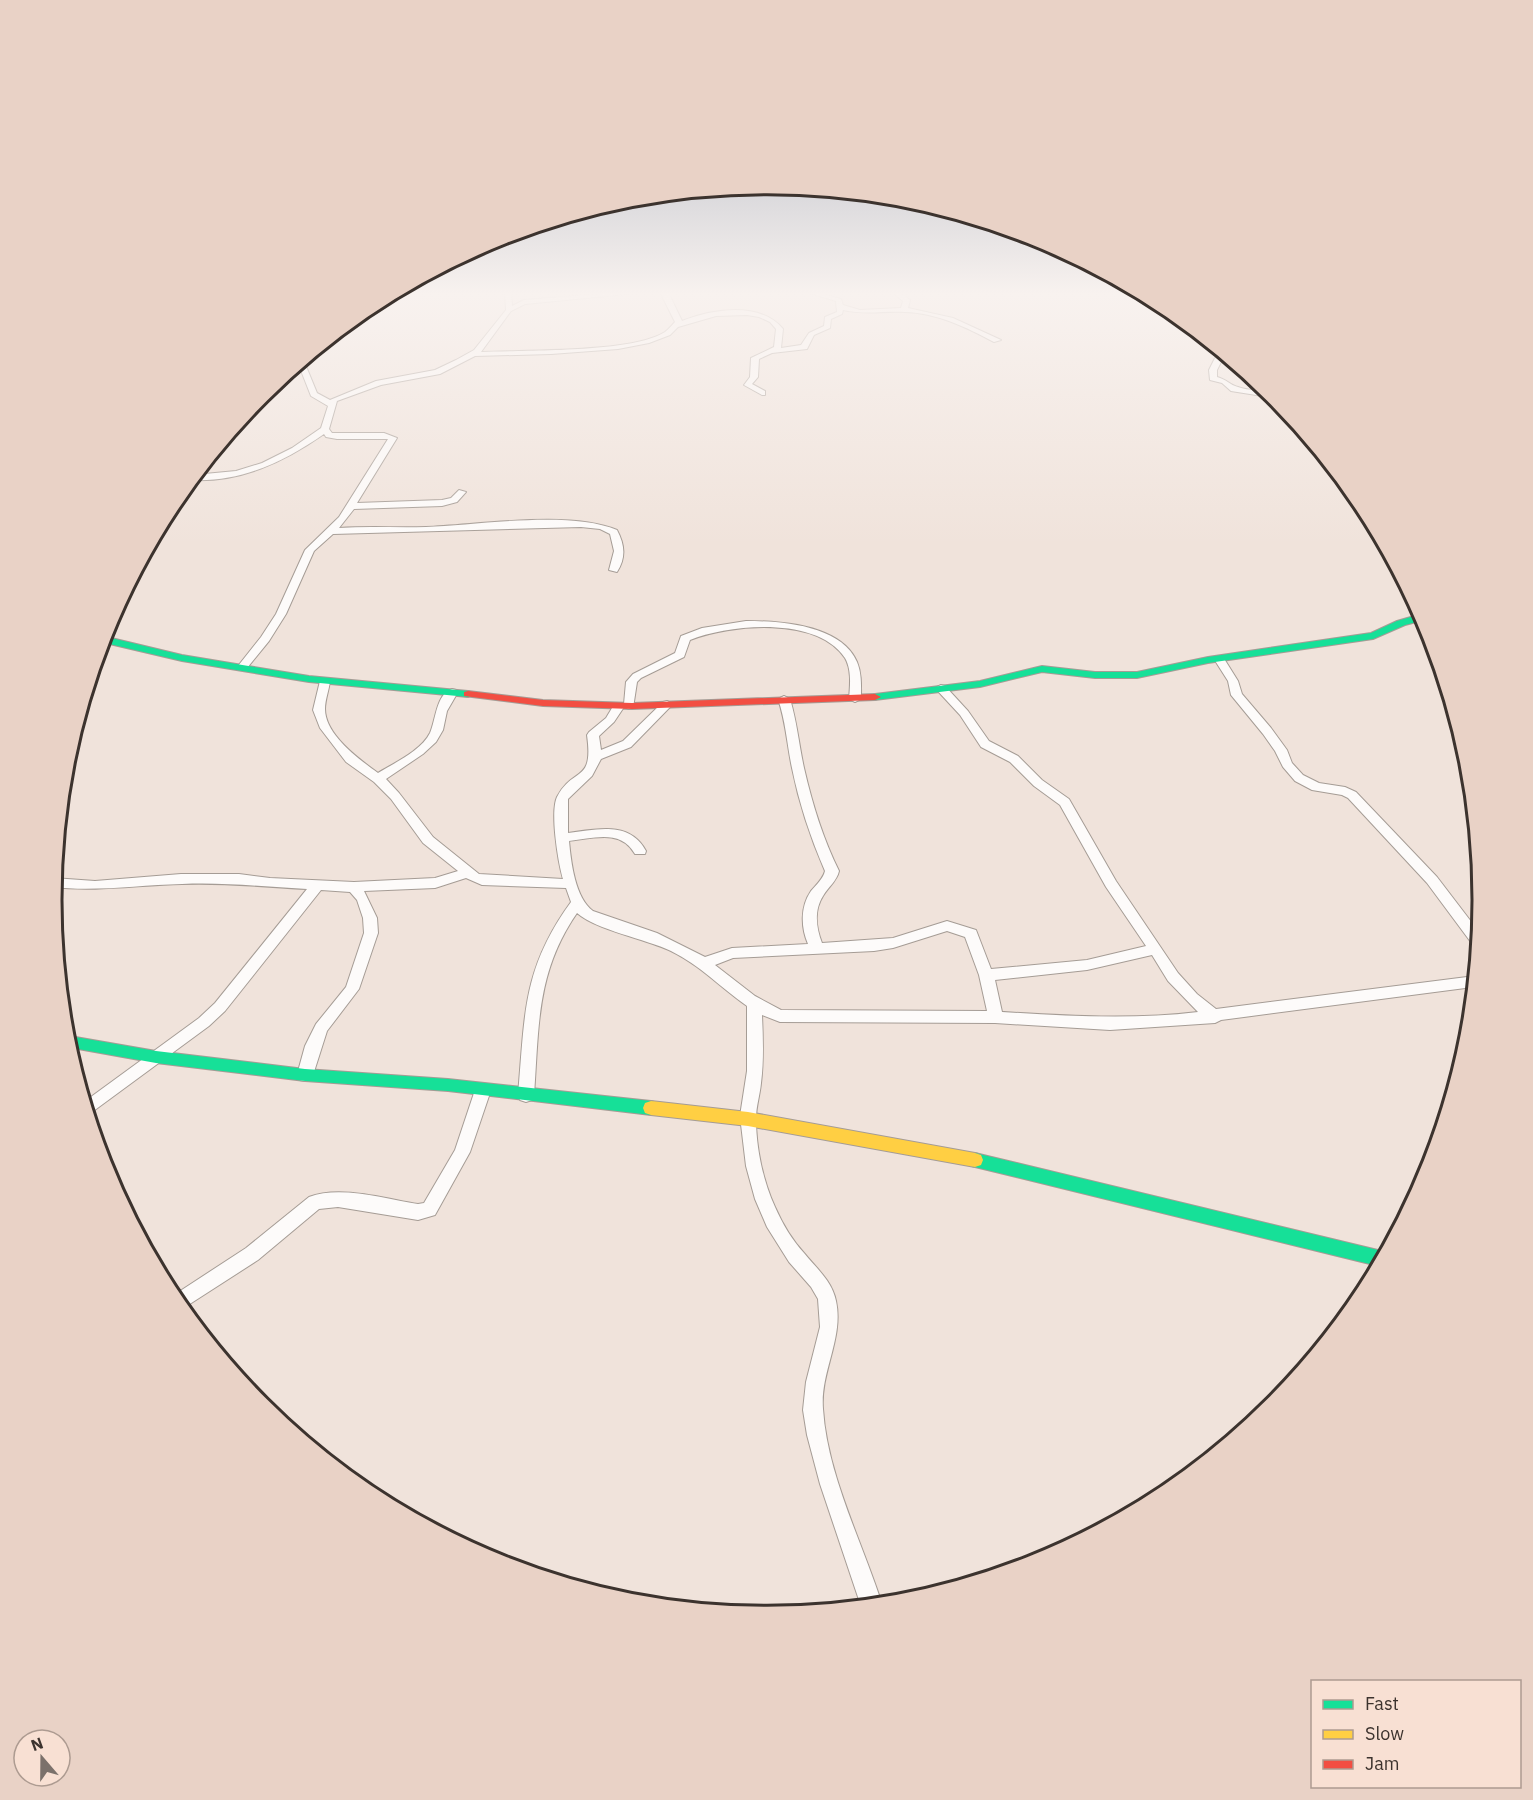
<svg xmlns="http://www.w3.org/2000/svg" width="1533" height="1800" font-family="'IBM Plex Sans',sans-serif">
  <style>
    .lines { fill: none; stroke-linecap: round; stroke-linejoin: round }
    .street-casing { stroke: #a59c95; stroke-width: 2 }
    .fast-casing { stroke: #a59c95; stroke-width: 2 }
    .slow-casing { stroke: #a59c95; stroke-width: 2 }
    .jam-casing { stroke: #a59c95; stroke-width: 2 }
    .street { fill: #fdfbfa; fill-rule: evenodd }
    .fast { fill: #16e098; fill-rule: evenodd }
    .slow { fill: #ffcf43; fill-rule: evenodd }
    .jam { fill: #f24e42; fill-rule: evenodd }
    .rim { fill: none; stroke: #3c332e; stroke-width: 3 }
  </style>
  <rect width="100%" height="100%" fill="#f0e3db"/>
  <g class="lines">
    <g class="street-casing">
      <path id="street" d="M505 292H511L512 306 524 300 625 292H647L525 304 511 311 481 352C523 350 632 353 665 332 669 329 672 325 675 322L660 292 669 294 682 321C712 309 760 301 783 329L781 348 801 345 809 333 824 326 825 317 837 312 836 301 806 292H815L841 299 843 305 860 310 901 308 903 301 892 292H899L910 300 908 308 953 318 1001 340 994 342C966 327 937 313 905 312 883 311 864 315 843 310L842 314 831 319 830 328 814 335 807 349 772 353 759 359 758 377 752 384 765 391V395H762L744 385 750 377 751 358 774 347 776 329 770 322 759 317 747 315 716 316 678 327 670 335 649 343 618 349 551 354 475 356 440 374 381 385 337 401 329 429 332 433H384L397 438 357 503 442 500 451 498 459 490 466 492 457 502 442 506 354 509 339 528C368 526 397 528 426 527 479 525 570 510 617 530 625 545 626 558 617 572L609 570 614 551 610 534 600 529 581 527 333 534 314 551 286 614 269 641 247 668H239L238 666 261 637 276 614 305 550 339 517 388 439H337L326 437 324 434C284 462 240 483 190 480L194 475 236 471 262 463 292 448 321 428 328 406 311 396 298 363 303 359 317 393 330 400 376 381 435 370 456 360 474 350 506 310Z
        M1215 358 1222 360 1217 370V377C1226 379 1230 385 1238 387 1250 392 1267 388 1276 398L1231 391 1222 383 1210 380 1209 370Z
        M746 621C781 621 841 625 857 662 862 674 861 687 861 699L855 702 849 699C850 686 852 670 845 658 817 616 730 624 690 640L684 657 641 678 637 682 633 708 629 709 624 707 614 722 599 736 601 750 623 741 663 702 667 701 673 704 631 747 601 759 592 776 568 799V833C598 829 630 821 646 851L645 854H635C621 829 594 838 569 841 571 862 575 898 593 911L657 933 705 957 732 948 808 944C801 928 800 907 811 891 816 885 823 879 825 871 811 839 799 803 792 768 787 745 786 722 778 699L784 696 790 699C797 722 799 745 804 768 812 803 823 839 839 871 837 881 828 887 823 896 814 910 816 928 822 943L893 938 947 921 976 930 991 969 1087 960 1146 946 1106 887 1060 805 1034 786 1010 762 981 747 960 715 935 688 941 685 945 686 968 711 989 741 1018 756 1042 780 1069 799 1116 881 1178 973 1197 994 1216 1009 1475 976 1473 987 1221 1020 1215 1023 1110 1030 995 1023 780 1022 762 1015C763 1037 764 1060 761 1083 760 1095 756 1106 756 1119 756 1148 763 1181 775 1207 782 1223 792 1240 804 1253 817 1269 832 1281 836 1301 844 1338 820 1372 823 1409 827 1474 862 1542 882 1604L861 1606 820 1484 807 1435 803 1410 806 1382 820 1327 818 1299 811 1287 789 1262 767 1227 755 1199 746 1166 740 1116 747 1071V1006C721 988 700 965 671 951 646 939 596 930 577 913 536 972 539 1027 534 1095L532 1100 526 1102 520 1100 518 1095C525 1016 522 969 571 902L566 888 482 885 466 878 435 888 364 891 377 918 378 933 359 989 327 1031 313 1075 310 1080 305 1081 300 1080 297 1075 305 1046 316 1024 346 987 364 933 363 918 357 900 350 892 321 890 225 1011 209 1026 88 1115 84 1102 199 1018 215 1003 307 889C265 887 224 882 182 884 138 885 96 892 52 887L53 878 95 881 181 874H239L270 878 354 882 435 878 458 871 423 843 391 799 374 782 346 762 320 728 313 710 320 681 325 678 330 681C329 690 325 700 325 709 325 735 360 760 378 773 394 763 421 751 430 733 436 720 436 694 452 689L456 690 458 692 447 711 443 730 436 742 423 754 386 779 399 793 433 837 479 874 563 879C558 862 550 812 557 797 573 766 594 784 587 735L589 732 606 718 615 703 624 704 626 682 633 674 675 653 681 636 702 628ZM947 931 965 937 979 975 987 1011 781 1010 755 996 715 965 733 958 874 951 893 948ZM1152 955 1168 981 1198 1012C1132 1020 1068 1016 1002 1012L995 980 1087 970Z
        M1219 656 1223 657 1238 681 1242 694 1271 728 1287 750 1292 763 1303 775 1319 783 1345 787 1356 792 1437 877 1479 932 1477 946 1473 945 1427 883 1348 798 1342 795 1312 790 1295 781 1283 767 1275 751 1263 734 1231 695 1228 681 1214 659Z
        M483 1083 489 1085 491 1090 470 1152 435 1215 418 1220 338 1207 319 1209 258 1260 182 1309 171 1297 246 1248 309 1197C340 1185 386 1199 418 1204L424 1203 455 1150 475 1090 477 1085Z"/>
    </g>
    <g class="fast-casing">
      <path id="fast" d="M1421 614 1424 620 1405 625 1373 639 1208 663 1137 678H1095L1042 672 980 687 875 700 869 697 875 694 980 681 1042 666 1095 672H1137L1208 657 1371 633 1397 621Z
        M103 636 182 655 309 676 468 691 474 694 468 697 309 682 182 661 101 642Z
        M64 1035 156 1051 305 1069 448 1079 651 1101 657 1103 659 1108 657 1113 651 1115 448 1091 305 1081 156 1063 67 1047Z
        M975 1153 1382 1251 1386 1252 1378 1266 975 1167 969 1165 967 1160 969 1155Z"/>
    </g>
    <g class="slow-casing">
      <path id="slow" d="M651 1101 748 1112 975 1153 981 1155 983 1160 981 1165 975 1167 748 1126 651 1115 645 1113 643 1108 645 1103Z"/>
    </g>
    <g class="jam-casing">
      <path id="jam" d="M468 691 543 700 632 703 875 694 881 697 875 700 632 709 543 706 464 696V692Z"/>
    </g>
    <use href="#street" class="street"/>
    <use href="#fast" class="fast"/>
    <use href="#slow" class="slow"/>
    <use href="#jam" class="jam"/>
  </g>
  <linearGradient id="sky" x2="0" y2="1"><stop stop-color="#a2aab9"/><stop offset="0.54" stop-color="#f8f2ef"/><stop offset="1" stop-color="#f8f2ef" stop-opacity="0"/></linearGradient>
  <rect width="1533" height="544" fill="url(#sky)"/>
  <path d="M0 0H1533V1800H0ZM62 900a705 705 0 1 1 1410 0a705 705 0 1 1-1410 0Z" fill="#e9d2c6" fill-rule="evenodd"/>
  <path class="rim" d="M62 900a705 705 0 1 1 1410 0a705 705 0 1 1-1410 0Z"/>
  <rect x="1311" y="1680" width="210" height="108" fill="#f8e0d3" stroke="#ad9b91" stroke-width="1.5"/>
  <rect x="1323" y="1700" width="30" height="9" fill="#16e098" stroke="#ad9b91" stroke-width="1.5"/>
  <text x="1365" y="1710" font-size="18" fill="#3c332e">Fast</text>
  <rect x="1323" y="1730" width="30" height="9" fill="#ffcf43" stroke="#ad9b91" stroke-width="1.5"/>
  <text x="1365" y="1740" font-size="18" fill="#3c332e">Slow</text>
  <rect x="1323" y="1760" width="30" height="9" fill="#f24e42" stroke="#ad9b91" stroke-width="1.5"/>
  <text x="1365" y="1770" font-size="18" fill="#3c332e">Jam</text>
  <g transform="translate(42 1758) rotate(340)"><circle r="28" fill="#f8e0d3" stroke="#ad9b91" stroke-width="1.5"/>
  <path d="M0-4.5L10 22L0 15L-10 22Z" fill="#7b716b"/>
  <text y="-9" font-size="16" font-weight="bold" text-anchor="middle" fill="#3c332e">N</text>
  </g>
</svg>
